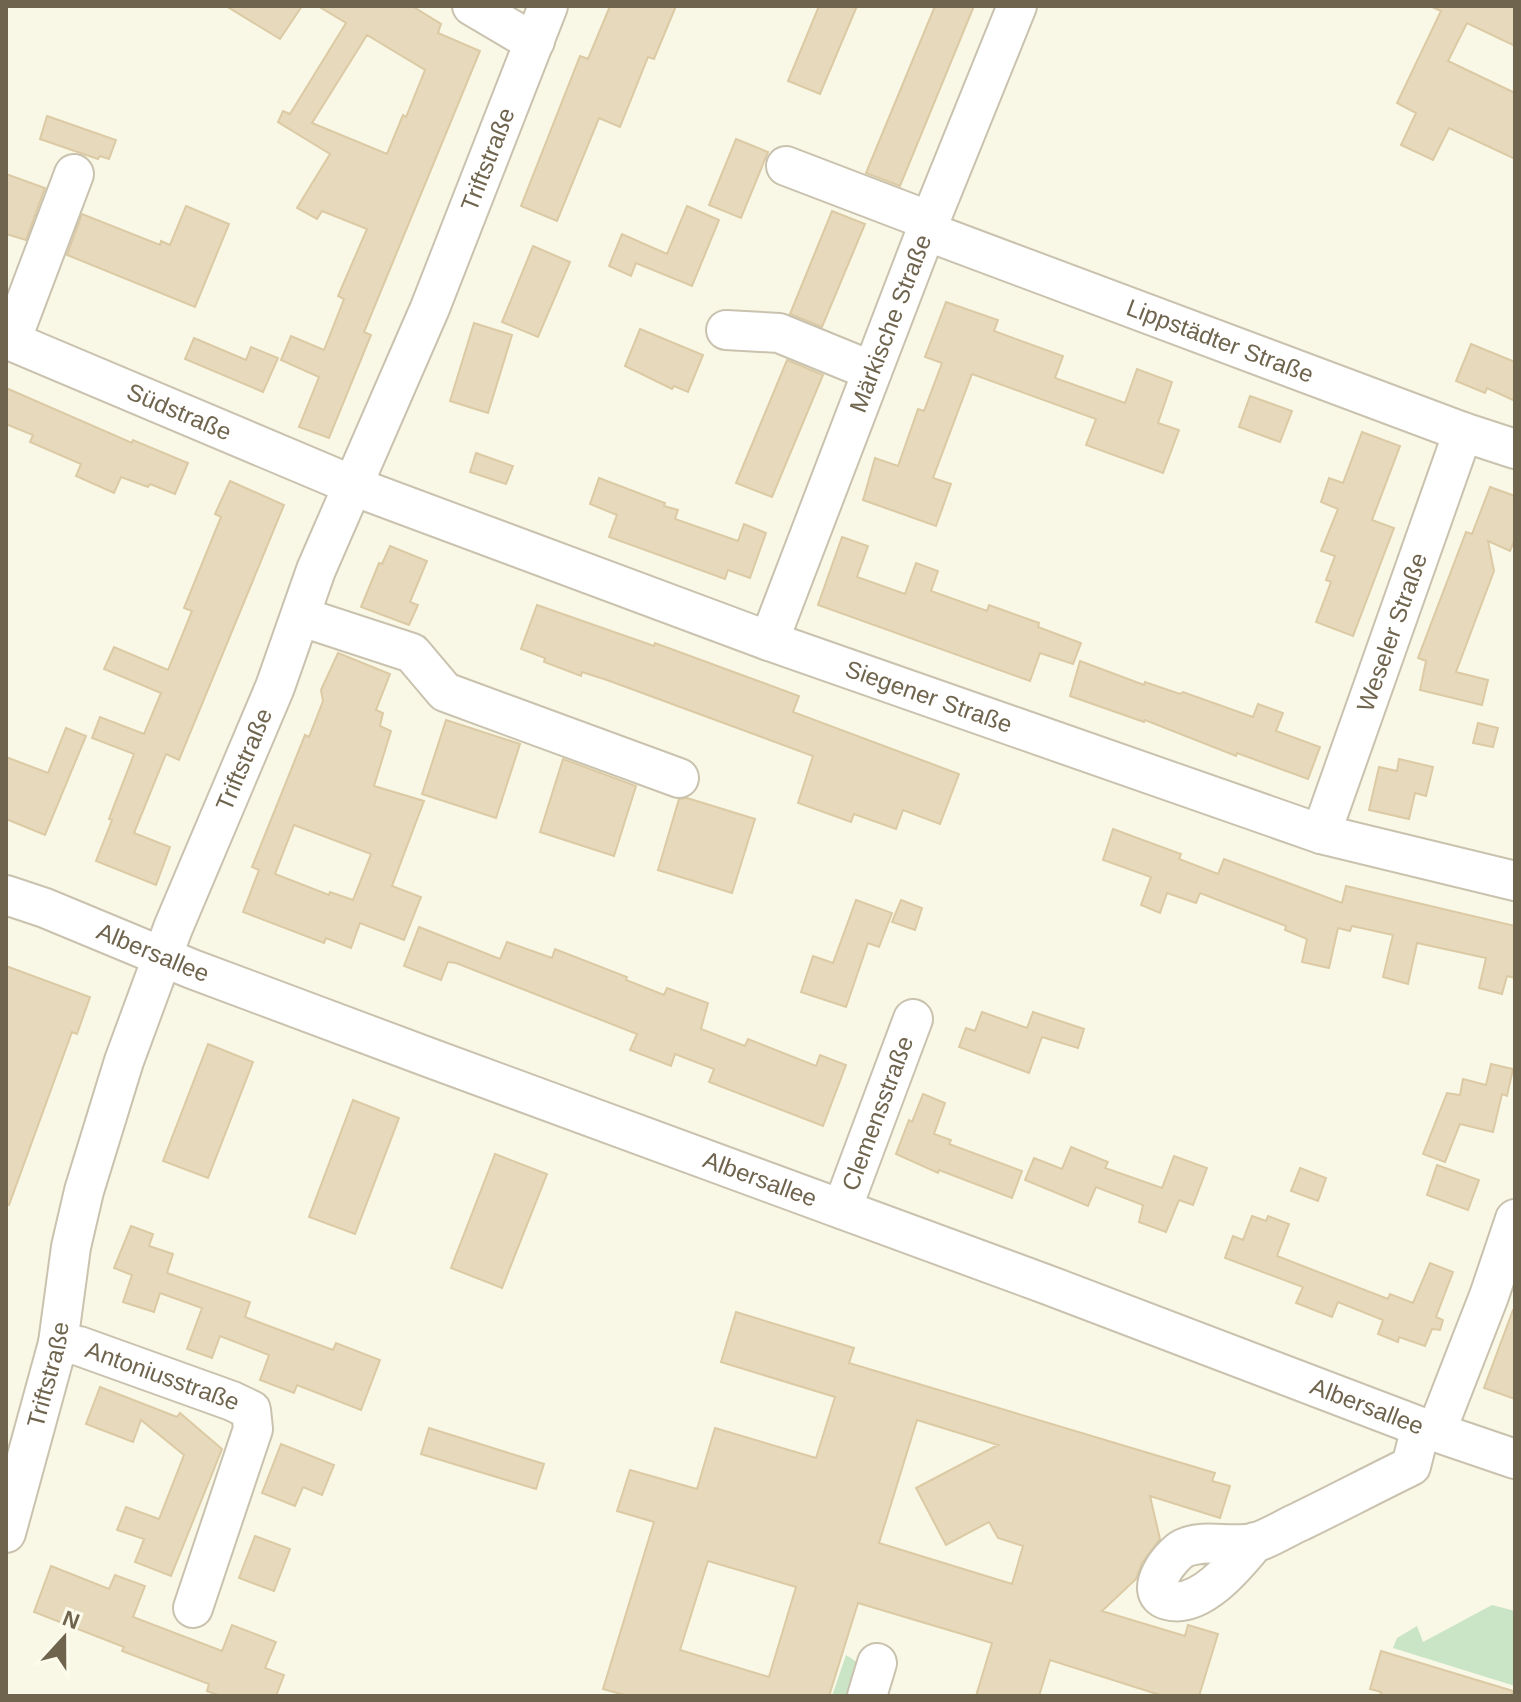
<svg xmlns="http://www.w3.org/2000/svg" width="1521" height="1702" font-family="Arial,sans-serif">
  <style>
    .green { fill: #cae5c6 }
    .building { fill: #e6d9bc; stroke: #dccaa4; stroke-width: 2; fill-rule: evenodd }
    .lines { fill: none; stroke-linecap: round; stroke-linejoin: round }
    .minor-casing { stroke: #c9c2ae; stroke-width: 42 }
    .minor { stroke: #fff; stroke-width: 38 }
    .labels { text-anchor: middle; stroke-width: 7; stroke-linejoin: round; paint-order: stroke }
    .street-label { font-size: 24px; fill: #6f644e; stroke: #fdfbec }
  </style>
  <rect width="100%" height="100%" fill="#f9f8e6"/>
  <path class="green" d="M1492 1605 1515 1611V1686L1393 1648 1397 1638 1417 1626 1423 1642Z
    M846 1655 860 1664 856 1696H832Z"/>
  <path class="building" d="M226 6H302L280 39Z
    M318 6H412L441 24 438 33 480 51 364 332 371 335 329 438 299 427 319 377 281 360 291 336 324 350 344 299 338 296 367 229 322 211 317 219 297 208 330 154 278 122 283 111 290 114 346 23ZM367 35 425 70 406 117 403 115 387 154 312 123Z
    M610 6H676L654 59 648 57 620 127 599 118 557 221 521 206 580 56 588 59Z
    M819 6H857L820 94 788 81Z
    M935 6H974L900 186 866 173Z
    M1430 6H1515V46L1467 23 1448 61 1515 93V159L1449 128 1433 160 1401 145 1416 113 1397 103 1441 11Z
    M47 116 116 140 109 159 100 156 98 159 40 139Z
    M736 139 768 152 741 218 709 205Z
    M6 174 45 188 26 240 6 234Z
    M186 206 229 224 195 307 67 255 82 214 160 245 161 241 170 245Z
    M687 206 719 220 692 286 636 263 631 276 609 266 622 234 667 254Z
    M832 211 865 224 822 327 790 314Z
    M533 246 570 262 538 337 502 322Z
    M946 302 998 320 994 331 1063 356 1055 378 1125 403 1137 369 1172 382 1158 423 1179 430 1163 473 1086 445 1096 419 972 374 933 478 951 484 936 526 863 500 875 458 898 466 918 409 924 411 942 363 925 357Z
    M474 323 512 335 488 413 450 401Z
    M640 329 703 355 688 392 674 386 672 389 625 366Z
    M194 338 246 360 251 347 278 358 263 392 185 359Z
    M1471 344 1515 362V401L1487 388 1485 393 1456 381Z
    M787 360 823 375 772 497 736 483Z
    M6 388 132 443 133 440 188 463 175 494 150 484 148 487 121 477 114 493 76 476 81 464 30 442 33 435 6 424Z
    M1250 396 1292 411 1280 442 1239 427Z
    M1362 432 1400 446 1372 520 1394 528 1353 636 1316 622 1331 582 1326 580 1335 556 1321 551 1338 509 1321 502 1329 478 1343 483Z
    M476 453 513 466 506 484 470 472Z
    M599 478 665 503 664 506 678 510 675 519 738 541 744 524 766 533 750 578 728 570 725 579 609 537 617 515 590 504Z
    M230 481 284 505 179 760 166 754 134 833 170 847 156 885 96 861 112 820 109 819 134 754 92 738 100 717 144 734 161 693 104 669 114 647 168 670 192 611 184 608 221 517 215 514Z
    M1490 487 1515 496V539L1510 551 1488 541 1494 571 1456 672 1488 680 1482 705 1420 690 1426 661 1418 658 1466 532 1472 534Z
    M842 537 868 546 857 577 905 594 916 563 938 571 931 591 987 611 989 605 1011 613 1039 623 1038 627 1081 643 1073 664 1040 653 1030 681 818 605Z
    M390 546 427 561 410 602 418 605 409 625 361 607 379 563 382 564Z
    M537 605 654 646 655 643 799 696 793 712 959 774 940 824 903 810 896 829 854 814 851 822 798 803 813 756 607 680 582 672 581 676 544 662 545 658 521 649Z
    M338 653 390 674 376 710 383 713 380 726 391 731 374 786 424 801 392 886 421 897 404 940 360 923 351 948 326 938 324 943 243 912 259 870 252 867 305 735 309 737 323 701 321 690ZM294 825 371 854 353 900 330 892 329 895 275 874Z
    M1080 661 1144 685 1145 682 1180 694 1183 692 1253 717 1258 704 1283 713 1276 731 1320 747 1308 779 1237 753 1236 756 1145 720 1144 722 1070 696Z
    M446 720 520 744 496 818 422 794Z
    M1478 723 1498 728 1493 747 1473 743Z
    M66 728 86 736 45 835 6 819V757L48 773Z
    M563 759 636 786 614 856 540 832Z
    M1399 759 1433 767 1426 796 1415 793 1409 819 1369 810 1379 767 1397 771Z
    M687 798 755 819 732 893 658 870 679 799Z
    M1113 829 1181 854 1179 859 1218 874 1224 859 1342 903 1346 886 1515 926V978L1507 976 1502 994 1479 988 1486 958 1417 943 1408 984 1383 977 1393 935 1352 926 1350 931 1338 928 1329 968 1302 962 1307 939 1285 930 1286 926 1200 893 1196 903 1167 893 1160 913 1141 905 1151 877 1103 860Z
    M856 900 892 913 879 947 868 943 846 1007 801 992 813 956 833 963Z
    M901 900 922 908 915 930 892 922Z
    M419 927 500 959 507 942 552 958 555 949 627 977 626 980 664 995 667 988 708 1003 701 1029 745 1046 748 1039 816 1066 820 1055 846 1065 823 1126 709 1082 714 1069 675 1054 671 1066 630 1050 637 1034 456 963 448 962 441 980 404 966Z
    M6 966 90 997 77 1034 72 1032 9 1205 6 1204Z
    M982 1012 1027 1028 1033 1012 1084 1029 1078 1048 1042 1037 1029 1073 959 1047 966 1028 975 1031Z
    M208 1044 253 1062 208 1178 163 1161Z
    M1491 1064 1513 1069 1507 1096 1502 1094 1493 1132 1460 1124 1445 1162 1423 1154 1447 1093 1460 1095 1463 1079 1486 1085Z
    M923 1094 945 1103 934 1134 951 1140 949 1144 1022 1171 1012 1198 939 1170 938 1173 896 1154 909 1120 912 1122Z
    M353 1100 399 1118 355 1234 309 1217Z
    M1071 1147 1108 1162 1105 1168 1162 1188 1174 1156 1207 1168 1193 1205 1179 1200 1166 1232 1139 1222 1143 1205 1096 1187 1088 1206 1025 1180 1034 1158 1062 1169Z
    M495 1154 547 1174 502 1288 451 1268Z
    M1437 1165 1479 1180 1468 1210 1427 1195Z
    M1300 1168 1326 1178 1318 1201 1291 1191Z
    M1252 1216 1266 1221 1268 1216 1289 1224 1277 1256 1388 1299 1390 1294 1413 1303 1430 1263 1453 1272 1436 1317 1443 1320 1440 1330 1432 1329 1425 1346 1399 1337 1398 1342 1378 1334 1383 1320 1338 1302 1332 1317 1296 1303 1303 1287 1225 1258 1233 1236 1243 1240Z
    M131 1226 153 1234 149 1246 173 1254 167 1273 250 1302 245 1317 333 1350 336 1343 380 1360 361 1410 297 1385 294 1393 260 1380 269 1355 220 1336 212 1358 187 1349 202 1308 160 1293 154 1312 123 1302 132 1275 114 1268Z
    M1513 1310H1515V1399L1484 1388Z
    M736 1312 854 1348 849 1363 1215 1473 1212 1481 1230 1486 1220 1518 1150 1496 1160 1539 1142 1563 1136 1579 1102 1611 1185 1636 1188 1625 1218 1634 1199 1696H1163L1050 1660 1039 1696H976L992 1643 858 1603 829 1696H628L603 1689 654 1522 617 1511 630 1470 697 1489 715 1428 816 1458 835 1397 721 1362ZM917 1420 998 1445 916 1488 946 1545 989 1522 998 1538 1023 1546 1012 1584 879 1543ZM708 1561 796 1587 769 1677 680 1650Z
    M100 1387 177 1417 180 1413 222 1449 171 1576 135 1562 144 1539 117 1530 126 1507 159 1519 184 1455 141 1420 133 1442 86 1424Z
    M429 1428 544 1464 536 1489 421 1454Z
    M281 1444 334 1465 322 1495 303 1487 295 1506 262 1493Z
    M255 1536 290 1549 274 1591 239 1578Z
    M51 1566 109 1589 115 1575 145 1586 133 1617 222 1651 232 1625 276 1642 265 1668 284 1675 276 1696H221L207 1691 209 1684 122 1651 124 1647 34 1612Z
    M1381 1651 1513 1691 1512 1696H1380L1381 1692 1370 1689Z"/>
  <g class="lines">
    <g class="minor-casing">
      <g id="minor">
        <path d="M472 6 516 32 535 41"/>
        <path d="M786 166 930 221"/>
        <path id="s1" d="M926 231 1463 432 1515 449"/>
        <path d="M726 330 779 333 872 371"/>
        <path id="s2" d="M6 339 369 492 769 641 1321 834 1515 881"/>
        <path d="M11 341 74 174"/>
        <path d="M302 617 412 653 445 692 679 778"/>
        <path id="s3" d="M769 641 926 231 1017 6"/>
        <path id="s4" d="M1321 834 1463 432"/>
        <path id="s5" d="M6 895 45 908 192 969 433 1059 1048 1285 1421 1427 1515 1459"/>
        <path id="s6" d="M842 1209 913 1019"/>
        <path id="s7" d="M58 1343 79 1346 232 1401 251 1410 253 1429 193 1608"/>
        <path d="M1436 1432 1489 1296 1515 1219"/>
        <path id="s8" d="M6 1533 58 1343 71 1247 84 1191 124 1061 173 928 275 687 316 570 430 308 548 6"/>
        <path d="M1255 1542C1237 1564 1200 1610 1167 1600 1142 1593 1170 1555 1184 1548 1206 1538 1233 1549 1257 1542 1272 1537 1287 1527 1301 1521 1338 1503 1374 1484 1411 1466L1421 1427"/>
        <path d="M867 1696 877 1663"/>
      </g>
    </g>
    <use href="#minor" class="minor"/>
  </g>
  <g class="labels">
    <g class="street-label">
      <text dy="8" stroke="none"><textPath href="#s8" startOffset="1460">Triftstraße</textPath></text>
      <text dy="8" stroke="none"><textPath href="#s3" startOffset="340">Märkische Straße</textPath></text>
      <text dy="8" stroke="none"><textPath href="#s1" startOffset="314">Lippstädter Straße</textPath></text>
      <text dy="8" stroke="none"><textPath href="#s2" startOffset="188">Südstraße</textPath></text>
      <text dy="8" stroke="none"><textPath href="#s4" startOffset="214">Weseler Straße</textPath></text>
      <text dy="8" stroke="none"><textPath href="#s2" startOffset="990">Siegener Straße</textPath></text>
      <text dy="8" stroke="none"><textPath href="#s8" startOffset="812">Triftstraße</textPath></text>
      <text dy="8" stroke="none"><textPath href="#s5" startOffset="158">Albersallee</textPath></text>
      <text dy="8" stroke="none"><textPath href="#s6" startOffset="102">Clemensstraße</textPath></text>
      <text dy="8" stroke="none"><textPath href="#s5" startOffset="806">Albersallee</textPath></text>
      <text dy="8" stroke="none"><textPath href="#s8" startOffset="164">Triftstraße</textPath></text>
      <text dy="8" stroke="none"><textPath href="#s7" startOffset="110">Antoniusstraße</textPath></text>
      <text dy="8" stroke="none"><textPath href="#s5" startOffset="1454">Albersallee</textPath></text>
    </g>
  </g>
  <rect width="1521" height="1702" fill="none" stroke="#6f644e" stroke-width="16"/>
  <g transform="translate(64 1638) rotate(21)" stroke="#fdfbec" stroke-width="6" paint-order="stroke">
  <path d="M0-6L14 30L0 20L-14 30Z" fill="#6f644e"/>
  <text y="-12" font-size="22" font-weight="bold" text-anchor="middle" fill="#6f644e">N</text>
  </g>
</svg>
